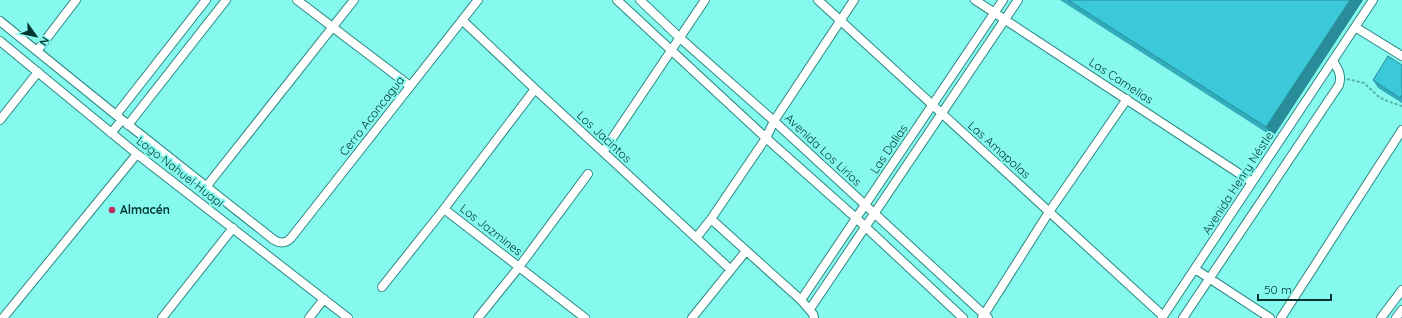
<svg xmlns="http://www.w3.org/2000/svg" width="1402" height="318" font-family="Quicksand,sans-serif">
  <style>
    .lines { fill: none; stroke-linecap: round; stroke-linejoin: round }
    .street-casing { stroke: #2c8880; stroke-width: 10 }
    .path { stroke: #56b3aa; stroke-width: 2; stroke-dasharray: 3 2; stroke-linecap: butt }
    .street { stroke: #fff; stroke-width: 8 }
    .wall { fill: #33adbb }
    .shaded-wall { fill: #298d99 }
    .building { fill: #3bc9da; stroke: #298d99 }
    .poi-dot { fill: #bc2d5b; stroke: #86f9ee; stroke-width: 1.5 }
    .labels { text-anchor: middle; stroke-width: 4; stroke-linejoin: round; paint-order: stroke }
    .street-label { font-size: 12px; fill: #003632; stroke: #86f9ee }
    .poi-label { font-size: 12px; font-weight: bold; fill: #003632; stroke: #86f9ee; text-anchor: start }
  </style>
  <rect width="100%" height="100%" fill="#86f9ee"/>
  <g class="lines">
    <g class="street-casing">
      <path id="street" d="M297 0 410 86
        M617 0 766 138 856 218 963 318
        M640 0 680 38 774 121 988 318
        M818 0 1163 316
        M975 0 1252 182
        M462 20 535 89 731 270
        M0 21 116 115 274 240C281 244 286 243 291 238L478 0
        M1355 27 1402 56
        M0 41 137 154 348 318
        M37 51 76 0
        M535 89 444 209 585 318
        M116 115 206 0
        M0 120 38 72
        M128 125 226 0
        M111 133 122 120
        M603 152 705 0
        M206 187 354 0
        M711 219 801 300
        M696 238 711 219 766 138 774 121 854 0
        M1195 269 1270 318
        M382 287 444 209
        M810 309 1018 0
        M3 318 137 154
        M162 318 233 228
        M309 318 324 299
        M478 318 519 267 588 174
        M692 318 746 251
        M814 318 813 314 801 300 1003 0
        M982 318 1049 212 1127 99
        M1162 318 1373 0
        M1183 318 1339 85C1342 75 1338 69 1333 61
        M1281 318 1402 130
        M1381 318 1402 290
        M1396 318 1402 310"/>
    </g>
    <path class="path" d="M1347 79 1364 83 1379 97 1387 101 1402 106"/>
    <use href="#street" class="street"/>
  </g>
  <path class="wall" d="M1060 0H1363L1273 137Z
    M1402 65V103L1378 88 1373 80Z"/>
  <path class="shaded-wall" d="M1350 0H1363L1273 137 1266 127Z"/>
  <path class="building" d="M1068 0H1350L1266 127Z
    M1388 56 1402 65V95L1400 98 1373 80Z"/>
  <circle class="poi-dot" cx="112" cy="210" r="4"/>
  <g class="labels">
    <g class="street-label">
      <text transform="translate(1121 81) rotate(33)" y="4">Las Camelias</text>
      <text transform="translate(372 116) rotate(-52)" y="4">Cerro Aconcagua</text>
      <text transform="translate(604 137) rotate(43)" y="4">Los Jacintos</text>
      <text transform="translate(889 149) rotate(-56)" y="4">Las Dalias</text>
      <text transform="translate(823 150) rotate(43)" y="4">Avenida Los Lirios</text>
      <text transform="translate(999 150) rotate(42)" y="4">Las Amapolas</text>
      <text transform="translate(180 172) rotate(38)" y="4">Lago Nahuel Huapi</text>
      <text transform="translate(1238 183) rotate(-57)" y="4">Avenida Henry Néstle</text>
      <text transform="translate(491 230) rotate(38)" y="4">Los Jazmines</text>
    </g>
    <g class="poi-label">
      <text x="120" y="214">Almacén</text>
    </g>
  </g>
  <g transform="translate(36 36) rotate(123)" stroke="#86f9ee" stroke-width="3" paint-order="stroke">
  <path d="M0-3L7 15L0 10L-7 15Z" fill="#003632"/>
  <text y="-6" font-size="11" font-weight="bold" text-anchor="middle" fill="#003632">N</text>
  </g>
  <path d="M1258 294v6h73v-6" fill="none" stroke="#003632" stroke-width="2"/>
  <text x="1264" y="294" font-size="12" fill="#003632" stroke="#86f9ee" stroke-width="3" paint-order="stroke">50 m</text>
</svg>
